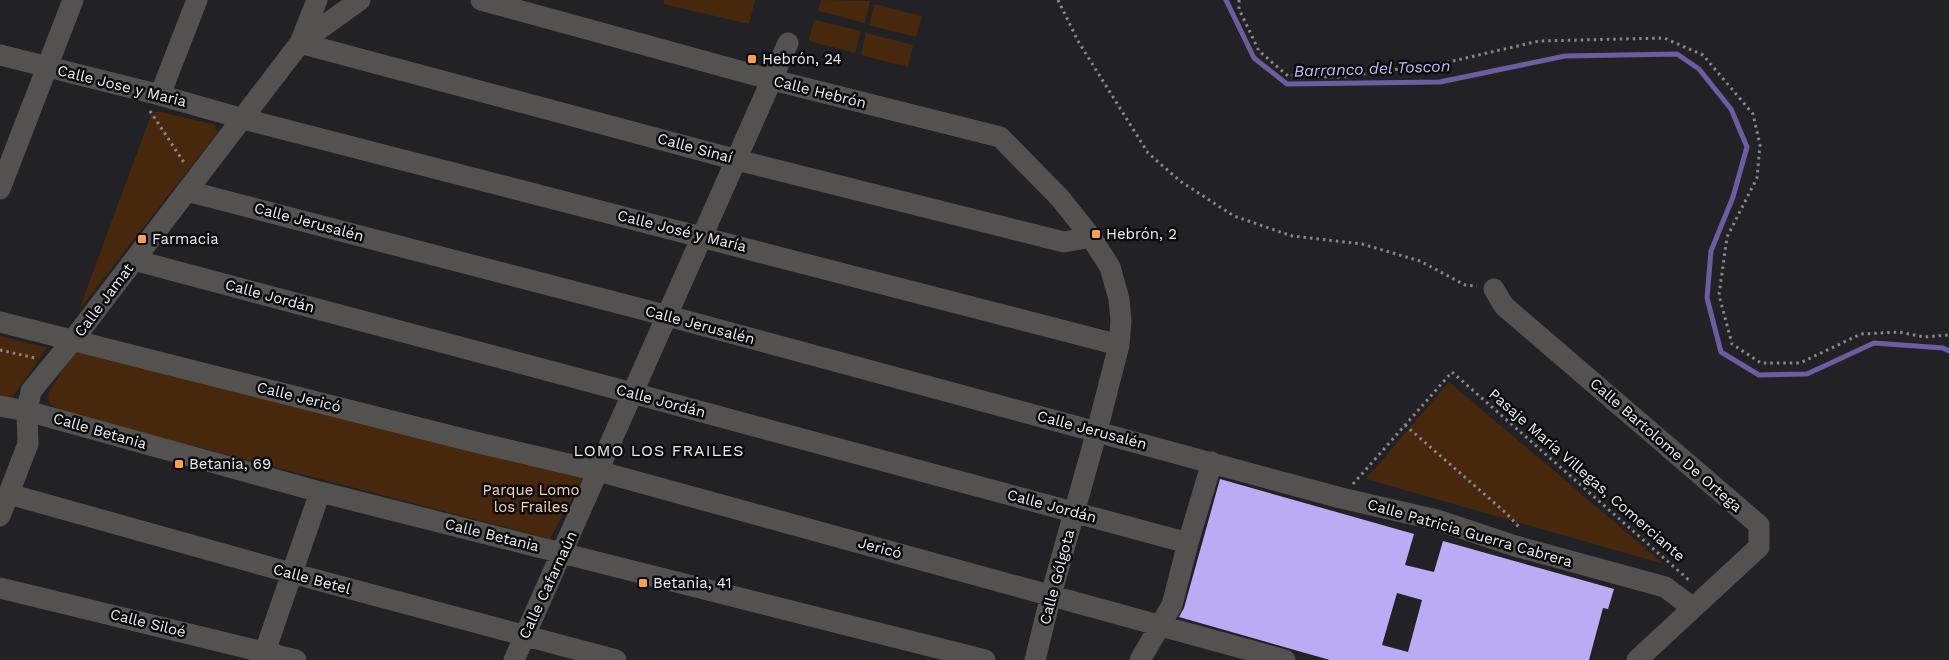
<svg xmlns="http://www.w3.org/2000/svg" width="1949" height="660" font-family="'Work Sans',sans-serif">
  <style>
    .green { fill: #47280d }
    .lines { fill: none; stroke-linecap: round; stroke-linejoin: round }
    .stream { stroke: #6b5d9f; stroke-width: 5 }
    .building { fill: #b9abf4; fill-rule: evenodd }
    .path { stroke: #87878b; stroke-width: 3; stroke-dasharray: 2.5 4; stroke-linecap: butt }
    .minor { stroke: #545250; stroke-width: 21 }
    .poi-dot { fill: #fa9f4f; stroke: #0c0b0d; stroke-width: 2 }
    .labels { text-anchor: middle; stroke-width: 5; stroke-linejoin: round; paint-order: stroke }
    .poi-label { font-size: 15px; fill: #ededf0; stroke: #0c0b0d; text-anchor: start }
    .street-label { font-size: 15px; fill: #ededf0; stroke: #0c0b0d }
    .park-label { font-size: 15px; fill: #f8d4ba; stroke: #0c0b0d }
    .water-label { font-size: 16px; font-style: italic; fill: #c4baf3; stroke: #0c0b0d }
    .neighbourhood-label { font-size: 16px; letter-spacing: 1px; fill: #ededf0; stroke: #0c0b0d }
  </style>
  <rect width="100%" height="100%" fill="#222226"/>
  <path class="green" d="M664 0H755L749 24 664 4Z
    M821 0 870 1 865 23 818 11Z
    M875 4 922 16 916 37 869 25Z
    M814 20 861 31 855 53 809 41Z
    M866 33 913 45 908 67 861 55Z
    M158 111 215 125 217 133 79 310 151 115Z
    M0 336 47 348 10 401 0 398Z
    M76 350 584 476 550 539 60 411 49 403 48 393Z
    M1449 382 1664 564 1366 479Z"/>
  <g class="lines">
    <path class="stream" d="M1226 0 1254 58 1287 84 1440 82 1565 56 1677 54 1699 69 1731 109 1747 147 1733 197 1711 251 1707 298 1721 352 1759 375 1807 374 1874 343 1943 348 1949 351"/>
  </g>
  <path class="building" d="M1220 479 1414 534 1405 565 1434 572 1443 541 1614 589 1608 609 1603 608 1589 660H1330L1179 617 1184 608ZM1397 593 1422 600 1408 652 1382 645Z"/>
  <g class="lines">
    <path class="path" d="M1058 0 1078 41 1148 153 1180 181 1234 216 1292 236 1362 244 1420 261 1465 285 1477 286
      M1239 0V9L1259 51 1288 76 1340 77 1444 63 1539 41 1664 38 1703 55 1753 114 1760 145 1757 178 1727 237 1719 295 1732 344 1761 363H1800L1861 334 1899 332 1924 337 1949 335
      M150 111 185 164
      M0 350 35 358
      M1405 425 1506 513 1520 528
      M1353 484 1452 372 1690 581"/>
    <path class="minor" d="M317 0 300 43 737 160 1064 242 1091 237
      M481 0 773 80 1000 137 1060 198 1091 237 1110 267 1119 299 1121 321 1119 345 1097 431 1051 595 1035 660
      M0 55 152 93 244 119 1119 345
      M160 95 197 0
      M0 189 73 0
      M187 191 668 316 1341 498 1437 520 1515 546 1665 587 1693 608
      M134 260 632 393 1188 543
      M1494 289 1504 306 1759 525V547L1637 660
      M0 322 475 442 598 471 1285 660
      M0 406 27 411 320 492 985 660
      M9 494 291 573 616 660
      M0 516 28 444 27 411 31 391 73 340 300 43 360 0
      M0 588 296 660
      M262 660 320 492
      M514 660 788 43
      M1140 660 1172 605 1188 543 1212 462"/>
  </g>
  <g class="poi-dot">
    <rect x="747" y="54" width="10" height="10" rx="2.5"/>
    <rect x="1091" y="229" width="10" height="10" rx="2.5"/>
    <rect x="137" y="234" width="10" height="10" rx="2.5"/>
    <rect x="174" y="459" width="10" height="10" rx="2.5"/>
    <rect x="638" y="578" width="10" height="10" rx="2.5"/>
  </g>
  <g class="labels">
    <g class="poi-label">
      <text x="762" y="64">Hebrón, 24</text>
      <text x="1106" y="239">Hebrón, 2</text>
      <text x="152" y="244">Farmacia</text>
      <text x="189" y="469">Betania, 69</text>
      <text x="653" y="588">Betania, 41</text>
    </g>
    <g class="street-label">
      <text transform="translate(122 86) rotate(14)" y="5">Calle Jose y Maria</text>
      <text transform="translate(820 92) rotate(14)" y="5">Calle Hebrón</text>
      <text transform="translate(695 148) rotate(15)" y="5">Calle Sinaí</text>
      <text transform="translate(309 222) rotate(15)" y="5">Calle Jerusalén</text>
      <text transform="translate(682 231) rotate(14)" y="5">Calle José y María</text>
      <text transform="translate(270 296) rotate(15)" y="5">Calle Jordán</text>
      <text transform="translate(104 300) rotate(-53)" y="5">Calle Jamat</text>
      <text transform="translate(700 325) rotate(15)" y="5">Calle Jerusalén</text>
      <text transform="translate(299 397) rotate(14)" y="5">Calle Jericó</text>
      <text transform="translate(661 401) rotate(15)" y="5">Calle Jordán</text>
      <text transform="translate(1092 430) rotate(15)" y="5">Calle Jerusalén</text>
      <text transform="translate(100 431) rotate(16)" y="5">Calle Betania</text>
      <text transform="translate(1666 445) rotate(41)" y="5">Calle Bartolome De Ortega</text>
      <text transform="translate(1587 475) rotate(41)" y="5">Pasaje María Villegas, Comerciante</text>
      <text transform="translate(1052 506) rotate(15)" y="5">Calle Jordán</text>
      <text transform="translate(1470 533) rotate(16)" y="5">Calle Patricia Guerra Cabrera</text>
      <text transform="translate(492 535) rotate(14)" y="5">Calle Betania</text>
      <text transform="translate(880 548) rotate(15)" y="5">Jericó</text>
      <text transform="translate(1057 577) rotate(-75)" y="5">Calle Gólgota</text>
      <text transform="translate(312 579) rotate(15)" y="5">Calle Betel</text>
      <text transform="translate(548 585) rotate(-65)" y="5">Calle Cafarnaún</text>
      <text transform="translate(148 623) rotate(14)" y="5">Calle Siloé</text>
    </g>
    <g class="park-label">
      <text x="531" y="495">Parque Lomo<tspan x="531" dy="17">los Frailes</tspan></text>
    </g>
    <g class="water-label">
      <text transform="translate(1372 68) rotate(-2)" y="6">Barranco del Toscon</text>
    </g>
    <g class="neighbourhood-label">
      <text x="659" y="456">LOMO LOS FRAILES</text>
    </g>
  </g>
</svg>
